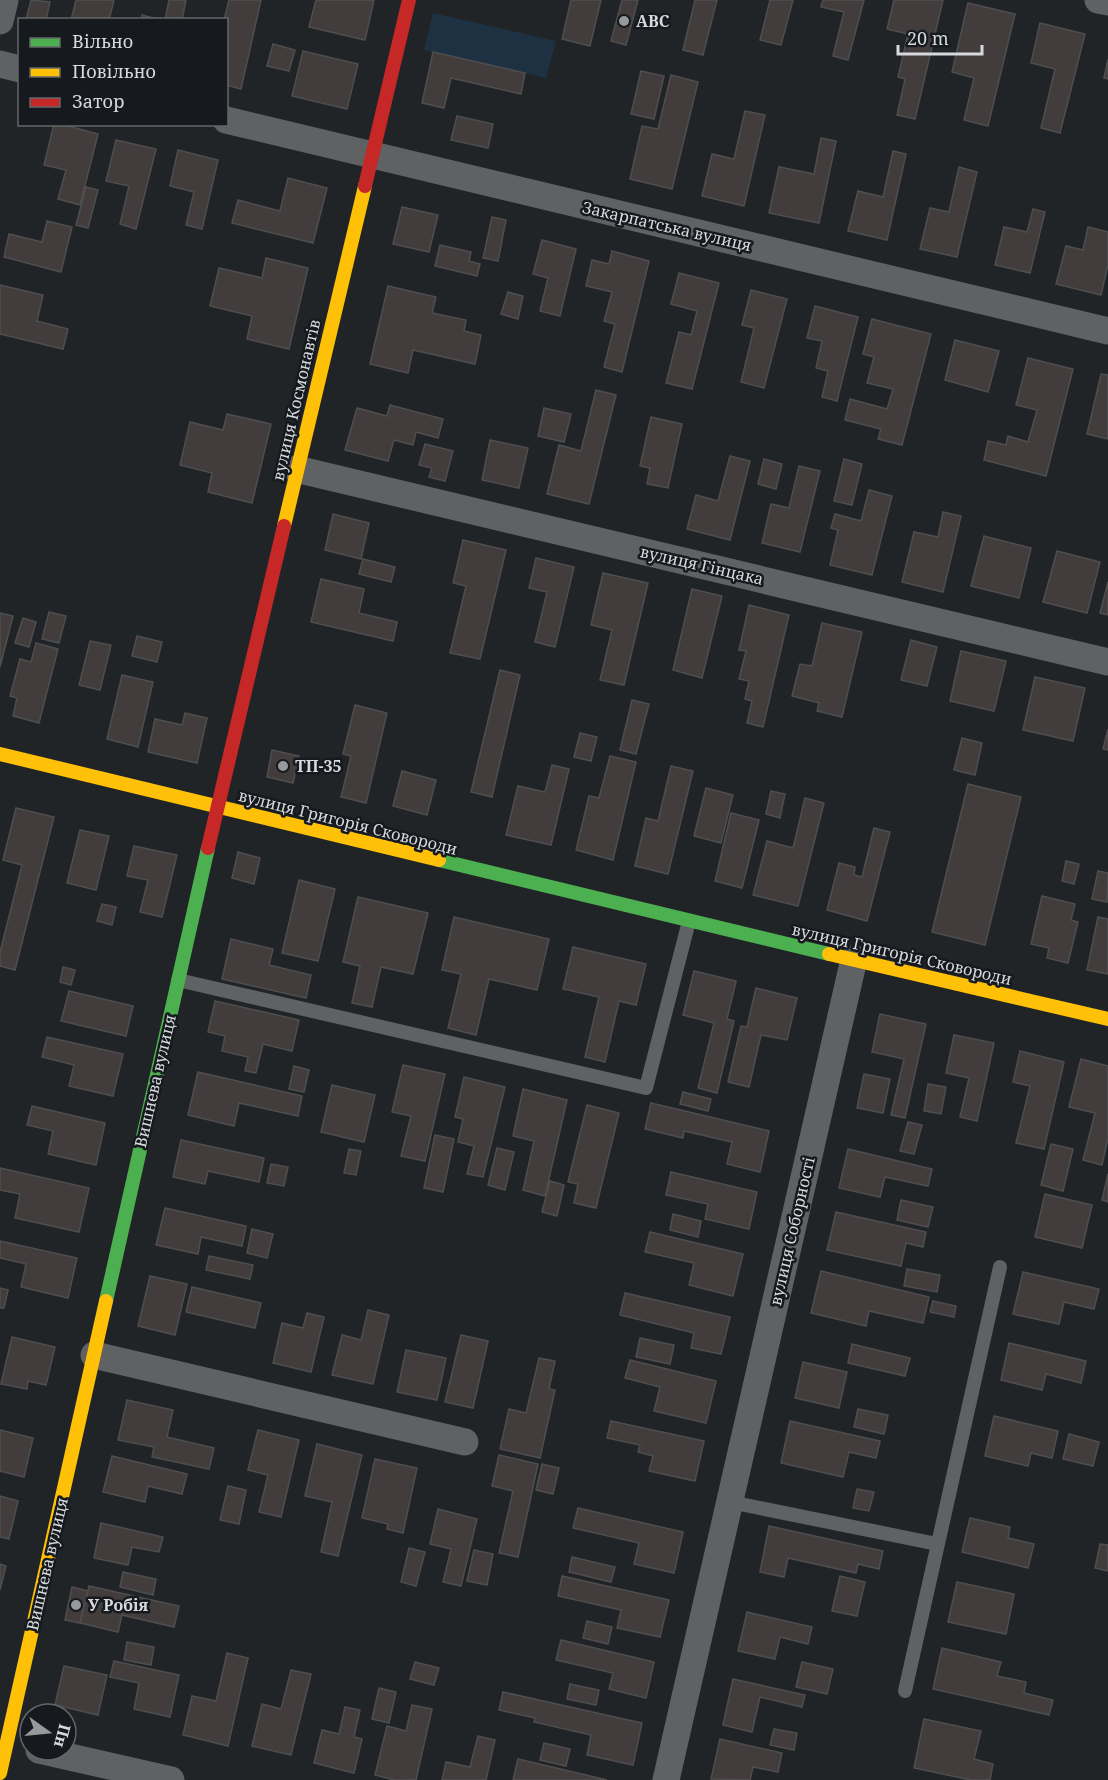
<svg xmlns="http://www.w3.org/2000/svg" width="1108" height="1780" font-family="'Noto Serif',serif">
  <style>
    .green { fill: #1e3143 }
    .building { fill: #423c3c; stroke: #4f4e4f; stroke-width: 1.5 }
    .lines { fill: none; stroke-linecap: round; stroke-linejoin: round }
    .lane { stroke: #5f6162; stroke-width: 14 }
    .street { stroke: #5f6162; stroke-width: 27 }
    .fast { stroke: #4caf50; stroke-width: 14 }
    .slow { stroke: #ffc107; stroke-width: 14 }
    .jam { stroke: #c62828; stroke-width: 14 }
    .poi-dot { fill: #979a9d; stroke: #161a1e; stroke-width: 2 }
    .labels { text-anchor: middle; stroke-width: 5; stroke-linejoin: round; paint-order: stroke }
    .poi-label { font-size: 16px; font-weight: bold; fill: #d7dadd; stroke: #161a1e; text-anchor: start }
    .street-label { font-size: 16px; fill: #d7dadd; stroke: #161a1e }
  </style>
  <rect width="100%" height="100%" fill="#212426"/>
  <path class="green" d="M433 13 556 41 546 78 424 50Z"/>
  <path class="building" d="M31 0 50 2 46 20H26Z
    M76 0H114L109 20H71Z
    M169 0H186L182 20H165Z
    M229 0H261L241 89 226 85V20H224Z
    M316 0H374L365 40 309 27Z
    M571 0H601L590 46 562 39Z
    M622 0H638L626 45 611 41Z
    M695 0H717L703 55 683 50Z
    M769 0H793L781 45 760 40 770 0Z
    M823 0H864L848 60 833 56 844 12 821 7Z
    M894 0H943L915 119 897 115 905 79 898 77 908 34 887 29Z
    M968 3 1015 14 988 126 964 120 974 78 952 72Z
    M142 15 161 20H141Z
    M1040 23 1085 34 1060 133 1041 128 1055 69 1031 63Z
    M273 44 295 50 289 71 267 66Z
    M303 51 358 64 347 109 292 96Z
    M433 52 525 73 521 94 451 78 444 108 422 103Z
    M1108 59V79L1104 78Z
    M641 71 664 76 654 119 631 114Z
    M671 75 698 82 672 189 630 179 642 126 658 129Z
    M745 111 765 115 744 206 702 196 712 154 734 159Z
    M457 116 493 124 488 148 451 140Z
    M54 124H61L98 134 80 205 58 199 66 170 44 165Z
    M821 138 836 141 819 223 769 213 779 167 814 174Z
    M116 140 156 149 136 229 120 224 129 186 106 181Z
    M178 150 218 160 202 229 186 225 194 192 170 186Z
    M893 151 906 154 887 240 848 231 858 191 883 197Z
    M959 167 977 172 957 257 920 249 930 208 949 212Z
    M288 178 327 188 313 243 232 223 238 200 280 211Z
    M86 187 98 190 88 228 76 225Z
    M402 207 438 215 429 252 393 244Z
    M1033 209 1045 212 1030 273 995 265 1004 227 1027 232Z
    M492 217 506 220 498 261 483 258Z
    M47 221 72 227 61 272 4 257 9 234 42 242Z
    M1088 227 1108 232V264L1101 295 1056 284 1066 246 1083 250Z
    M542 240 576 249 560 316 540 311 548 278 533 274Z
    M440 245 471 252 469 261 480 264 477 276 435 266Z
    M612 251 649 261 622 372 604 367 615 324 604 321 612 292 586 286 592 260 609 264Z
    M266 258 308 268 289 349 247 339 252 316 210 306 219 268 262 278Z
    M679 273 719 283 692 389 666 383 679 332 691 335 697 311 671 304Z
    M0 285 43 295 37 321 68 329 63 349 0 334Z
    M388 286 436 297 432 313 466 320 464 331 481 335 475 364 413 350 408 373 370 364Z
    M751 290 787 299 764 388 741 382 754 328 742 325Z
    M508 292 523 296 518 319 501 314Z
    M815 306 858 317 837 401 822 397 828 371 816 368 822 341 807 338Z
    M872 319 931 334 902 445 878 439 881 429 845 420 850 399 887 409 893 389 867 383 874 357 863 354Z
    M955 340 999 351 988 392 945 380Z
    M1028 358 1073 369 1046 476 984 460 988 441 1006 445 1008 436 1028 442 1037 410 1016 405Z
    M1101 374 1108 375V439L1087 434Z
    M596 390 616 395 589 504 547 494 559 445 581 451Z
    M390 405 443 419 438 438 416 432 413 445 394 440 388 461 345 450 357 408 387 416Z
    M544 408 571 414 564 442 538 436Z
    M227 414 271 424 252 503 208 492 212 473 180 465 190 422 223 430Z
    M651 417 682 424 668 488 647 484 650 468 640 466Z
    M490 440 528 448 519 488 482 480Z
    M425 444 453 451 445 481 429 477 432 468 419 465Z
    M730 456 750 461 730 540 687 529 696 495 718 501Z
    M764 459 782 464 776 489 758 484Z
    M844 459 862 464 852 505 834 501Z
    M799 466 820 471 800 552 762 543 771 504 789 508Z
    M869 490 892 496 872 575 830 565 838 530 831 528 835 514 861 521Z
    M943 512 961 516 943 592 902 582 914 532 938 537Z
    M333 514 369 523 361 559 325 550Z
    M984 536 1031 548 1019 598 971 586Z
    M463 540 506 550 480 659 450 653 466 586 453 583Z
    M1057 551 1100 562 1087 613 1043 602Z
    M536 558 574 567 555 647 535 642 547 592 529 588Z
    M363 559 395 567 391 582 359 574Z
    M603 573 648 583 624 685 600 680 612 630 591 625Z
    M321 579 364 589 359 613 397 622 393 641 311 622Z
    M1108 582V615L1100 613Z
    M692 589 722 596 702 678 673 670Z
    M749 605 789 615 763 727 747 723 752 701 745 699 749 681 739 679 746 651 739 650Z
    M49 612 66 616 59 643 42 639Z
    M0 613 13 616 0 667Z
    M23 618 36 622 29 647 15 643Z
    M822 623 862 632 842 717 817 711 819 703 792 696 800 664 812 666Z
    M137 636 162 642 157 662 132 656Z
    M911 640 937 647 927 686 901 680Z
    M90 641 111 645 100 690 79 685Z
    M36 643 58 649 39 723 13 716 17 698 10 696 20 659 31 662Z
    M961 651 1006 661 994 711 950 701Z
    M500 670 520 675 492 797 471 792Z
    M122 675 153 682 138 747 107 739Z
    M1035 677 1085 688 1073 741 1023 730Z
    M632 700 649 704 636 754 620 750Z
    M355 705 387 713 366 803 341 797 351 756 343 754Z
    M185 713 207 718 197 763 148 752 155 719 182 725Z
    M1108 729V750L1103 749Z
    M580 733 597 737 591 761 574 757Z
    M962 738 982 743 975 775 954 770Z
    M272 750 299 756 293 783 267 777Z
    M610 756 636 762 613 860 576 850 589 796 599 798Z
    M552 765 569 769 551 845 506 835 518 786 545 792Z
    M671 766 693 771 668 874 635 866 646 818 658 821Z
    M402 771 436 780 427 815 393 806Z
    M968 784 1021 797 985 945 932 932Z
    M706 788 733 795 721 843 694 836Z
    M771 791 785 794 780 818 766 814Z
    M805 798 824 803 798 906 753 895 767 841 793 848Z
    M16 808 54 817 15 970 0 966V952L22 865 3 860Z
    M731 813 759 820 742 888 715 881Z
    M874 828 890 832 867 921 827 910 839 863 855 867 854 875 862 877Z
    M80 830 109 836 96 890 67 883Z
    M134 846 177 855 162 917 140 912 148 880 127 876Z
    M238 852 260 858 254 884 232 878Z
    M1066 861 1079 864 1074 884 1062 881Z
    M1098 871 1108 873 1107 902 1092 899Z
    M299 880 335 889 318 961 282 953Z
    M1042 896 1075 904 1071 920 1078 922 1068 963 1047 958 1049 948 1031 944Z
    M358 897 428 913 413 974 381 967 372 1007 352 1003 360 966 343 962Z
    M102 904 116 907 112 925 97 921Z
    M454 917 549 939 537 990 489 979 476 1035 448 1028 461 974 442 970Z
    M1098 917 1108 919V974L1087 970Z
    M231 939 273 949 269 965 311 975 306 998 222 979Z
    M573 947 646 964 636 1005 619 1001 605 1062 585 1057 599 997 563 989Z
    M63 967 75 970 71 985 60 982Z
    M694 971 736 981 727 1019 734 1021 717 1093 698 1088 714 1023 683 1015Z
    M756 988 797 998 787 1040 761 1035 749 1087 728 1082 741 1026 747 1027Z
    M69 991 133 1006 126 1036 61 1021Z
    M215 1001 299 1020 292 1051 263 1044 256 1073 245 1071 248 1057 222 1051 225 1036 208 1032Z
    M880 1014 926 1024 905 1118 891 1115 904 1059 872 1052Z
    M954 1035 994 1043 977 1121 960 1117 969 1078 946 1073Z
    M47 1037 123 1054 113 1096 69 1086 74 1065 42 1057Z
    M1020 1051 1064 1062 1044 1149 1016 1143 1030 1086 1013 1082Z
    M1081 1059 1108 1066V1138L1102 1165 1083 1160 1095 1113 1069 1107Z
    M403 1065 445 1074 425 1161 401 1156 411 1116 392 1112Z
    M294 1066 309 1070 304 1092 289 1089Z
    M198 1072 302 1096 298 1116 239 1103 234 1126 188 1115Z
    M864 1074 890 1079 883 1113 857 1108Z
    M464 1077 505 1087 483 1177 467 1174 474 1146 458 1142 463 1119 455 1117Z
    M928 1084 946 1087 941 1114 924 1111Z
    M332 1085 375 1095 364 1142 321 1132Z
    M523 1089 567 1100 545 1196 523 1190 534 1141 513 1136Z
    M683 1092 711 1099 708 1111 680 1104Z
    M651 1103 769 1131 760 1172 727 1164 732 1142 684 1131 683 1138 645 1129Z
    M587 1105 619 1113 596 1208 574 1203 578 1184 568 1182Z
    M32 1106 105 1123 96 1165 48 1154 53 1131 27 1125Z
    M908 1122 922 1125 914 1154 900 1151Z
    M435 1135 454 1139 443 1192 424 1188Z
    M181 1140 264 1158 259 1182 208 1171 205 1184 173 1177Z
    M1051 1144 1073 1149 1063 1191 1041 1185Z
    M497 1148 514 1152 505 1190 488 1185Z
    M349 1149 361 1151 356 1175 344 1173Z
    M848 1149 932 1169 928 1186 885 1177 880 1197 839 1188Z
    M271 1164 288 1167 284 1186 267 1183Z
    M0 1168 89 1188 79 1232 15 1218 20 1194 0 1190Z
    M671 1172 757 1192 749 1229 705 1219 708 1204 666 1195Z
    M1108 1174V1202L1102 1200Z
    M550 1181 564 1185 557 1216 542 1212Z
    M1045 1194 1092 1205 1082 1248 1035 1237Z
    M901 1200 933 1207 928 1227 897 1220Z
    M165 1208 246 1226 242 1246 201 1237 198 1254 156 1245Z
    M836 1212 926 1232 923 1247 906 1243 901 1266 827 1250Z
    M673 1214 701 1221 698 1237 670 1230Z
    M252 1229 273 1234 267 1258 247 1253Z
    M650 1232 743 1254 733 1296 689 1285 694 1263 645 1252Z
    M0 1241 77 1258 68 1298 21 1287 26 1264 0 1258Z
    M209 1256 253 1265 250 1279 206 1270Z
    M907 1269 940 1275 937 1292 904 1286Z
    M821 1271 929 1297 923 1323 869 1311 866 1326 811 1313Z
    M1023 1272 1099 1289 1094 1309 1064 1302 1059 1324 1013 1314Z
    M150 1276 187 1284 175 1335 138 1326Z
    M192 1287 261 1303 255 1328 186 1312Z
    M0 1288 8 1290 4 1308H0Z
    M625 1293 730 1317 721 1354 691 1348 694 1333 620 1315Z
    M933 1301 956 1306 954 1317 930 1312Z
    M368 1310 389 1315 373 1384 332 1375 342 1335 361 1340Z
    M307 1313 324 1317 311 1372 273 1363 282 1323 303 1328Z
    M461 1335 488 1341 473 1408 445 1402Z
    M12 1337 55 1347 46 1385 28 1381 27 1389 1 1384Z
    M640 1338 674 1345 670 1364 636 1357Z
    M1009 1343 1086 1361 1081 1383 1046 1374 1042 1390 1001 1380Z
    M852 1344 910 1358 905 1376 848 1363Z
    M406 1350 446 1358 437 1400 397 1392Z
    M539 1358 555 1361 549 1389 555 1390 540 1458 500 1449 509 1409 526 1413Z
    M630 1360 716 1381 706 1423 654 1411 660 1387 625 1378Z
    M803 1362 847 1372 839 1408 795 1398Z
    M127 1400 173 1410 167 1437 214 1448 209 1469 152 1457 154 1447 118 1440Z
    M858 1409 888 1415 884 1434 854 1427Z
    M994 1416 1058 1431 1052 1458 1031 1453 1028 1466 985 1456Z
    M611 1421 704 1441 695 1481 649 1471 653 1456 638 1452 640 1445 607 1438Z
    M790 1421 880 1441 876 1458 849 1452 843 1477 781 1463Z
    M0 1430 33 1438 24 1477 0 1471Z
    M258 1430 299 1440 281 1517 259 1512 268 1475 248 1470Z
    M1069 1434 1099 1442 1093 1466 1063 1459Z
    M317 1444 362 1455 338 1556 321 1552 332 1502 305 1496Z
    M499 1455 538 1464 518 1557 499 1553 513 1491 492 1486Z
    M112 1456 187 1474 182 1494 148 1486 145 1502 103 1492Z
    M375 1459 417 1468 403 1533 387 1529 388 1524 362 1518Z
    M542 1464 559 1468 553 1494 536 1490Z
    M228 1486 246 1490 239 1524 220 1520Z
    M857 1489 874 1492 869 1511 853 1508Z
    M0 1496 18 1501 9 1539 0 1537Z
    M578 1508 683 1532 674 1573 634 1564 639 1543 573 1528Z
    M438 1509 477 1519 461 1586 443 1582 451 1549 430 1544Z
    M970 1518 1010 1527 1008 1538 1034 1544 1028 1568 962 1552Z
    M101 1523 163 1537 159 1552 132 1547 128 1565 94 1558Z
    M769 1526 883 1551 879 1569 858 1564 856 1573 788 1558 784 1577 760 1572Z
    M1100 1544 1108 1545V1571L1095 1568Z
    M409 1548 425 1552 416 1586 401 1582Z
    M474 1550 493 1554 487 1585 467 1581Z
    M572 1557 615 1567 611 1582 569 1572Z
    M0 1564 6 1566 0 1590Z
    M123 1572 156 1579 153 1595 120 1587Z
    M562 1576 669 1600 660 1637 617 1628 621 1610 558 1596Z
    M840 1576 865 1582 857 1616 832 1611Z
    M957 1582 1014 1594 1006 1634 948 1622Z
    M89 1586 179 1606 174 1627 122 1615 118 1632 80 1623Z
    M72 1587 88 1591 80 1623 65 1620Z
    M747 1612 812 1627 808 1644 780 1637 775 1659 738 1651Z
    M587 1621 612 1627 608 1644 583 1638Z
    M561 1640 654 1662 646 1698 609 1689 613 1673 556 1660Z
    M127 1642 154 1647 151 1665 124 1660Z
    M942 1648 1001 1662 997 1676 1026 1682 1024 1693 1053 1700 1049 1715 933 1689Z
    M227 1653 248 1658 228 1746 183 1735 192 1696 216 1701Z
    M114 1661 179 1675 170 1717 134 1709 139 1683 110 1677Z
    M415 1662 439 1668 434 1685 410 1679Z
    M802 1662 833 1669 827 1694 796 1687Z
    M64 1666 107 1675 98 1715 55 1705Z
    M291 1670 311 1674 291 1755 252 1746 262 1704 281 1709Z
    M733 1679 805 1695 802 1707 760 1697 752 1732 723 1725Z
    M570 1684 599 1690 596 1705 567 1699Z
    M379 1688 396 1692 389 1723 372 1719Z
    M503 1692 642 1723 633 1765 587 1755 591 1735 534 1722 535 1718 499 1710Z
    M412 1705 432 1709 416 1780H394L375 1775 387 1726 406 1731Z
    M345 1707 360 1710 354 1737 362 1739 354 1773 314 1763 322 1730 339 1734Z
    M924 1719 981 1731 974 1759 993 1764 990 1780H971L914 1768Z
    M774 1729 797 1733 794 1750 770 1745Z
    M478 1736 495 1740 486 1780H442L446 1762 470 1767Z
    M720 1739 782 1753 778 1772 753 1767 750 1780 711 1779Z
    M544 1743 570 1749 566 1766 540 1760Z
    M518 1759 607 1780H513Z"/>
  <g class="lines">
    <path class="lane" d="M178 980 646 1088 689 921
      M730 1502 937 1544
      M905 1691 1000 1267"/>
    <path class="street" d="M1098 0 1108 2
      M0 21 5 0
      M0 64 20 69
      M226 120 1108 331
      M296 469 1108 662
      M94 1355 465 1442
      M39 1750 171 1780
      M666 1780 854 959"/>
    <path class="fast" d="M439 860 829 954
      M106 1301 208 848"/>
    <path class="slow" d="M284 526 365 186
      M0 754 439 860
      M829 954 1108 1019
      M0 1773 106 1301"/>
    <path class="jam" d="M365 186 409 0
      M208 848 284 526"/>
  </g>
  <g class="poi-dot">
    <circle cx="624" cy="21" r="6"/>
    <circle cx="283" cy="766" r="6"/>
    <circle cx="76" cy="1605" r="6"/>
  </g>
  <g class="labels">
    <g class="poi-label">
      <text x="636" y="27">ABC</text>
      <text x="295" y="772">ТП-35</text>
      <text x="88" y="1611">У Робія</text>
    </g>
    <g class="street-label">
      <text transform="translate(667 226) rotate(13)" y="6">Закарпатська вулиця</text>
      <text transform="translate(296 400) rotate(-77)" y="6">вулиця Космонавтів</text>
      <text transform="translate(702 565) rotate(13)" y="6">вулиця Гінцака</text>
      <text transform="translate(348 822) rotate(14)" y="6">вулиця Григорія Сковороди</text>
      <text transform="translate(902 954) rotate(13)" y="6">вулиця Григорія Сковороди</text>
      <text transform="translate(155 1081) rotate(-77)" y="6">Вишнева вулиця</text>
      <text transform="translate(792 1231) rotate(-77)" y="6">вулиця Соборності</text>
      <text transform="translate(47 1564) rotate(-77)" y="6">Вишнева вулиця</text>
    </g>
  </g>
  <rect x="18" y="18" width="210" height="108" fill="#161a1e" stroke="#63676a" stroke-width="1.5"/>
  <rect x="30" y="38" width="30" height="9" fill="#4caf50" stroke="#63676a" stroke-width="1.5"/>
  <text x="72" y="48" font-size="18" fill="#d7dadd">Вільно</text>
  <rect x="30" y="68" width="30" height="9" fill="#ffc107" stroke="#63676a" stroke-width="1.5"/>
  <text x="72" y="78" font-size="18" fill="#d7dadd">Повільно</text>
  <rect x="30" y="98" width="30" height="9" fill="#c62828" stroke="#63676a" stroke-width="1.5"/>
  <text x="72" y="108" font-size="18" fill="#d7dadd">Затор</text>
  <g transform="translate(48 1732) rotate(105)"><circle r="28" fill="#161a1e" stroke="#63676a" stroke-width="1.5"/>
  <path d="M0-4.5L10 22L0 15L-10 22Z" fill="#979a9d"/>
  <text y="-9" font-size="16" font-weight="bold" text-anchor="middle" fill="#d7dadd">Пн</text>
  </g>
  <path d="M898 45v9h84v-9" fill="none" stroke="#d7dadd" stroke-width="3"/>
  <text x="907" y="45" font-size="18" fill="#d7dadd" stroke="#161a1e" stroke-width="4.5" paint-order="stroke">20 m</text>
</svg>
